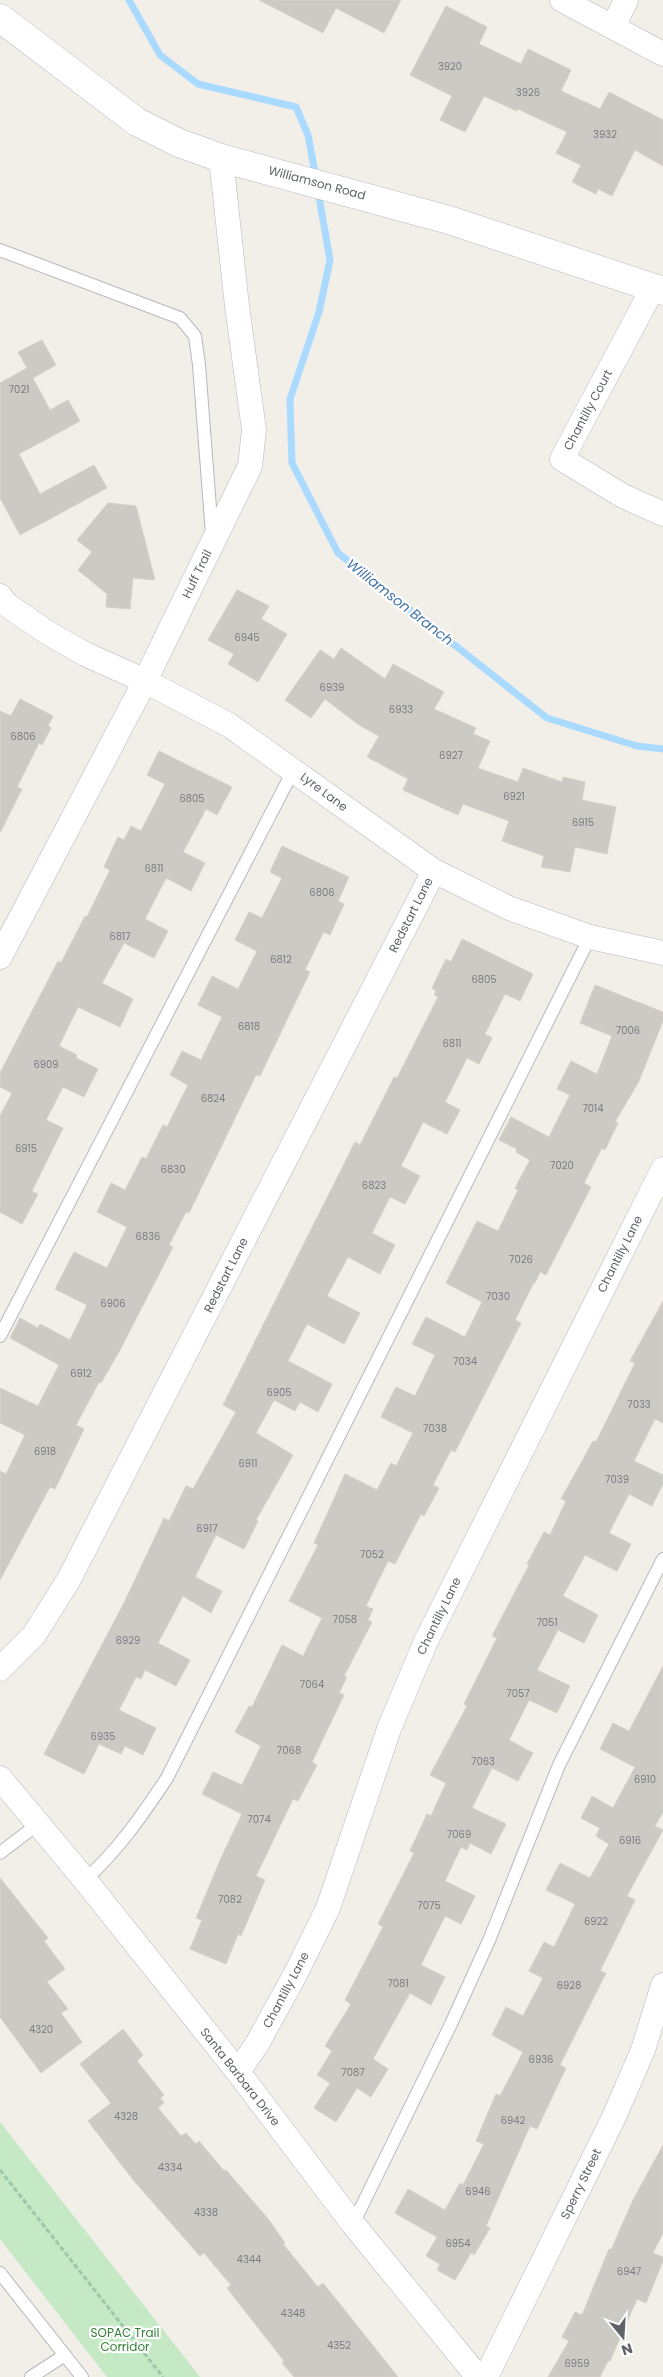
<svg xmlns="http://www.w3.org/2000/svg" width="663" height="2377" font-family="Poppins,sans-serif">
  <style>
    .green { fill: #c5e8c5 }
    .lines { fill: none; stroke-linecap: round; stroke-linejoin: round }
    .stream { stroke: #aadaff; stroke-width: 7 }
    .building { fill: #cccac5; stroke: #d6d1c6 }
    .lane-casing { stroke: #b5b8bc; stroke-width: 14 }
    .street-casing { stroke: #b5b8bc; stroke-width: 25 }
    .secondary-casing { stroke: #b6babf; stroke-width: 29 }
    .path { stroke: #9cc7a9; stroke-width: 3; stroke-dasharray: 5 2.5; stroke-linecap: butt }
    .lane { stroke: #fff; stroke-width: 12 }
    .street { stroke: #fff; stroke-width: 24 }
    .secondary { stroke: #fff; stroke-width: 28 }
    .labels { text-anchor: middle; stroke-width: 4.5; stroke-linejoin: round; paint-order: stroke }
    .number-label { font-size: 10px; fill: #7a7d7f }
    .street-label { font-size: 12px; fill: #5f6368; stroke: #fff }
    .park-label { font-size: 12px; fill: #348238; stroke: #fff }
    .water-label { font-size: 14px; font-style: italic; fill: #4174aa; stroke: #fff }
  </style>
  <rect width="100%" height="100%" fill="#f1efe8"/>
  <path class="green" d="M0 2122 200 2377H107L0 2239Z"/>
  <g class="lines">
    <path class="stream" d="M129 0 160 55 198 84 296 107 308 135 316 178
      M318 191 330 260 319 312 290 399 292 463 338 553 547 718 637 746 663 749"/>
  </g>
  <path class="building" d="M259 0H401L384 33 336 8 323 33Z
    M446 6 487 27 479 44 521 64 528 49 571 70 561 91 600 109 609 92 663 120V166L635 150 612 196 598 189 596 194 572 182 581 165 556 153 567 132 518 109 517 111 484 96 465 132 440 120 452 96 410 75Z
    M42 340 56 365 33 378 50 410 68 400 80 421 19 454 40 494 94 465 107 488 20 535 0 498V383L27 368 18 352Z
    M108 503 136 506 155 580 133 578 130 609 106 607 107 594 78 570 92 552 77 540Z
    M237 590 269 606 261 619 287 634 258 682 228 664 234 654 208 640Z
    M341 648 385 679 393 664 444 692 434 709 476 728 473 734 490 741 478 768 518 782 523 768 562 782 563 777 585 782 582 800 616 807 607 854 575 847 570 872 541 867 544 856 502 841 509 821 463 804 458 815 403 790 408 779 367 757 379 736 359 725 325 699 311 718 285 700 320 650 334 659Z
    M20 699 53 716 48 726 51 728 42 745 39 743 17 787 22 789 0 833V711L11 716Z
    M159 751 232 787 217 815 206 809 183 852 205 863 191 891 166 878 145 919 168 931 154 958 124 943 102 983 133 999 120 1027 78 1007 59 1046 77 1055 76 1058 98 1069 84 1097 63 1087 46 1120 63 1128 32 1191 38 1194 22 1224 0 1212V1116L12 1093 0 1087V1073L58 961 61 963 85 916 87 917 110 870 104 867 118 837 124 840 131 826 141 831 165 784 147 775Z
    M282 846 349 877 338 901 344 904 330 935 324 932 322 935 305 970 310 972 260 1076 256 1075 189 1213 186 1212 169 1245 173 1247 120 1350 101 1383 99 1382 76 1425 84 1429 55 1489 50 1487 0 1580V1471L6 1474 25 1435 0 1423V1388L38 1406 59 1365 10 1338 20 1318 38 1328 40 1324 70 1340 87 1305 55 1289 74 1252 107 1268 127 1227 97 1212 111 1183 125 1190 142 1157 146 1159 163 1125 167 1127 188 1085 170 1075 182 1051 201 1060 222 1017 198 1005 212 976 238 989 257 951 235 940 249 912 262 918 282 878 270 872Z
    M462 939 533 974 520 1001 505 994 485 1034 492 1038 479 1064 467 1058 445 1102 460 1110 447 1134 423 1122 401 1166 420 1176 405 1204 390 1197 372 1233 395 1245 380 1274 348 1257 327 1296 360 1313 344 1344 307 1324 288 1361 332 1384 318 1412 300 1402 295 1411 274 1400 256 1433 293 1455 256 1520 258 1521 244 1549 216 1535 195 1577 222 1591 211 1613 183 1596 158 1643 190 1660 176 1686 145 1670 141 1679 136 1677 119 1710 156 1728 143 1755 125 1746 121 1754 99 1744 84 1774 44 1754 124 1603 164 1518 169 1521 186 1486 193 1489 236 1412 223 1405 355 1142 360 1145 394 1077 397 1078 438 997 434 995 436 991 432 988 446 959 451 962Z
    M595 985 663 1012V1021L639 1081 615 1122 618 1123 605 1150 602 1148 584 1183 591 1187 546 1275 540 1272 535 1283 534 1282 515 1320 521 1323 455 1452 451 1450 433 1485 439 1488 424 1516 421 1514 395 1564 388 1561 366 1606 373 1609 368 1620 372 1622 344 1676 347 1677 339 1693 344 1695 312 1762 317 1765 298 1801 293 1799 256 1876 265 1880 241 1936 238 1934 226 1964 190 1949 202 1920 196 1918 221 1858 242 1814 202 1794 213 1772 242 1785 261 1746 235 1732 249 1706 252 1707 282 1645 303 1656 322 1618 289 1601 318 1545 314 1543 345 1474 377 1490 391 1463 396 1466 413 1433 381 1417 396 1387 415 1396 435 1355 412 1344 426 1317 465 1337 482 1302 446 1283 477 1221 498 1231 518 1190 515 1188 530 1160 516 1152 517 1149 499 1140 511 1117 549 1137 570 1095 557 1089 571 1061 597 1074 612 1036 580 1023Z
    M663 1301V1423L655 1419 634 1461 663 1475V1484L652 1506 629 1494 609 1533 631 1544 617 1571 585 1555 563 1596 598 1615 584 1643 558 1630 537 1670 570 1686 557 1713 529 1700 509 1740 533 1753 518 1781 492 1768 472 1808 506 1824 491 1854 470 1843 467 1850 461 1847 445 1881 475 1896 461 1924 445 1916 421 1965 445 1977 431 2005 410 1993 373 2059 388 2069 371 2097 357 2088 336 2122 314 2108 330 2083 317 2075 332 2051 325 2046 351 2004 345 2000 383 1927 378 1924 414 1853 410 1851 427 1814 431 1816 446 1783 430 1775 467 1706 464 1704 497 1638 492 1636 529 1565 527 1564 544 1532 550 1535 566 1501 561 1499 593 1441 596 1442 635 1363 630 1361Z
    M663 1666V1812L655 1826 663 1830 627 1896 635 1900 600 1971 606 1973 560 2065 566 2068 537 2129 530 2126 486 2226 490 2228 474 2255 471 2253 455 2280 437 2270 440 2264 426 2256 437 2237 395 2213 408 2189 445 2210 460 2183 463 2185 484 2144 476 2141 496 2094 500 2096 523 2052 492 2035 506 2007 523 2016 543 1978 529 1971 544 1942 554 1947 575 1904 546 1890 560 1863 590 1878 609 1844 596 1836 600 1828 581 1818 592 1796 613 1808 635 1767 600 1749 613 1723 629 1731Z
    M0 1878 48 1938 44 1941 65 1969 47 1982 68 2009 61 2013 82 2042 41 2073 0 2017Z
    M123 2029 143 2055 137 2061 164 2095 160 2098 164 2103 158 2108 181 2136 186 2133 196 2144 199 2141 224 2171 226 2170 269 2220 285 2243 283 2244 318 2287 323 2283 398 2377H294L282 2363 284 2361 227 2288 231 2285 204 2253 200 2256 134 2181 88 2121 111 2103 80 2064Z
    M663 2145V2233L653 2253 663 2257V2261L646 2303 637 2299 610 2361H608L600 2377H548L569 2341 562 2337 575 2312 582 2315 609 2249 611 2250 633 2200Z"/>
  <g class="lines">
    <g class="lane-casing">
      <path id="lane" d="M0 250 180 318 195 336 199 365 212 534
        M0 1336 294 769
        M0 1853 38 1824
        M85 1880C119 1849 141 1817 167 1778L590 937
        M353 2224 451 2024 490 1938 559 1765 663 1559
        M0 2273 82 2377
        M31 2377 65 2355"/>
    </g>
    <g class="street-casing">
      <path id="street" d="M562 0 663 54
        M613 27 626 0
        M654 286 562 459 623 496 663 514
        M0 596 7 605 48 633 85 654 145 681 229 725 434 871 509 908 590 937 663 953
        M0 957 145 681 250 466 254 430 237 306 221 158
        M0 1669 34 1635 68 1581 434 871
        M0 1778 85 1880 238 2072 353 2224 478 2377
        M238 2072 257 2044 295 1975 328 1908 389 1729 426 1641 663 1169
        M486 2377 613 2119 643 2050 663 1985"/>
    </g>
    <g class="secondary-casing">
      <path id="secondary" d="M0 18 137 122 179 143 221 158 449 220 663 291"/>
    </g>
    <path class="path" d="M0 2170 163 2377"/>
    <use href="#lane" class="lane"/>
    <use href="#street" class="street"/>
    <use href="#secondary" class="secondary"/>
  </g>
  <g class="labels">
    <g class="number-label">
      <text x="450" y="70">3920</text>
      <text x="528" y="96">3926</text>
      <text x="605" y="138">3932</text>
      <text x="19" y="393">7021</text>
      <text x="247" y="641">6945</text>
      <text x="332" y="691">6939</text>
      <text x="401" y="713">6933</text>
      <text x="23" y="740">6806</text>
      <text x="451" y="759">6927</text>
      <text x="514" y="800">6921</text>
      <text x="192" y="802">6805</text>
      <text x="583" y="826">6915</text>
      <text x="154" y="872">6811</text>
      <text x="322" y="896">6806</text>
      <text x="120" y="940">6817</text>
      <text x="281" y="963">6812</text>
      <text x="484" y="983">6805</text>
      <text x="249" y="1030">6818</text>
      <text x="628" y="1034">7006</text>
      <text x="452" y="1047">6811</text>
      <text x="46" y="1068">6909</text>
      <text x="213" y="1102">6824</text>
      <text x="593" y="1112">7014</text>
      <text x="26" y="1152">6915</text>
      <text x="562" y="1169">7020</text>
      <text x="173" y="1173">6830</text>
      <text x="374" y="1189">6823</text>
      <text x="148" y="1240">6836</text>
      <text x="521" y="1263">7026</text>
      <text x="498" y="1300">7030</text>
      <text x="113" y="1307">6906</text>
      <text x="465" y="1365">7034</text>
      <text x="81" y="1377">6912</text>
      <text x="279" y="1396">6905</text>
      <text x="639" y="1408">7033</text>
      <text x="435" y="1432">7038</text>
      <text x="45" y="1455">6918</text>
      <text x="248" y="1467">6911</text>
      <text x="617" y="1483">7039</text>
      <text x="207" y="1532">6917</text>
      <text x="372" y="1558">7052</text>
      <text x="345" y="1623">7058</text>
      <text x="547" y="1626">7051</text>
      <text x="128" y="1644">6929</text>
      <text x="312" y="1688">7064</text>
      <text x="518" y="1697">7057</text>
      <text x="103" y="1740">6935</text>
      <text x="289" y="1754">7068</text>
      <text x="483" y="1765">7063</text>
      <text x="645" y="1783">6910</text>
      <text x="259" y="1823">7074</text>
      <text x="459" y="1838">7069</text>
      <text x="630" y="1844">6916</text>
      <text x="230" y="1903">7082</text>
      <text x="429" y="1909">7075</text>
      <text x="596" y="1925">6922</text>
      <text x="398" y="1987">7081</text>
      <text x="569" y="1989">6928</text>
      <text x="41" y="2033">4320</text>
      <text x="541" y="2063">6936</text>
      <text x="353" y="2076">7087</text>
      <text x="126" y="2120">4328</text>
      <text x="513" y="2124">6942</text>
      <text x="170" y="2171">4334</text>
      <text x="478" y="2195">6946</text>
      <text x="206" y="2216">4338</text>
      <text x="458" y="2247">6954</text>
      <text x="249" y="2263">4344</text>
      <text x="629" y="2275">6947</text>
      <text x="293" y="2317">4348</text>
      <text x="339" y="2349">4352</text>
      <text x="577" y="2367">6959</text>
    </g>
    <g class="street-label">
      <text transform="translate(317 183) rotate(15)" y="4">Williamson Road</text>
      <text transform="translate(588 410) rotate(-62)" y="4">Chantilly Court</text>
      <text transform="translate(197 574) rotate(-64)" y="4">Huff Trail</text>
      <text transform="translate(324 792) rotate(37)" y="4">Lyre Lane</text>
      <text transform="translate(411 915) rotate(-63)" y="4">Redstart Lane</text>
      <text transform="translate(620 1254) rotate(-63)" y="4">Chantilly Lane</text>
      <text transform="translate(226 1275) rotate(-63)" y="4">Redstart Lane</text>
      <text transform="translate(439 1616) rotate(-64)" y="4">Chantilly Lane</text>
      <text transform="translate(286 1990) rotate(-62)" y="4">Chantilly Lane</text>
      <text transform="translate(240 2077) rotate(52)" y="4">Santa Barbara Drive</text>
      <text transform="translate(581 2184) rotate(-64)" y="4">Sperry Street</text>
    </g>
    <g class="park-label">
      <text x="125" y="2337">SOPAC Trail<tspan x="125" dy="14">Corridor</tspan></text>
    </g>
    <g class="water-label">
      <text transform="translate(400 602) rotate(38)" y="5">Williamson Branch</text>
    </g>
  </g>
  <g transform="translate(623 2337) rotate(162)" stroke="#ffffff" stroke-width="4" paint-order="stroke">
  <path d="M0-4L9 19L0 12L-9 19Z" fill="#5f6368"/>
  <text y="-8" font-size="14" font-weight="bold" text-anchor="middle" fill="#5f6368">N</text>
  </g>
</svg>
